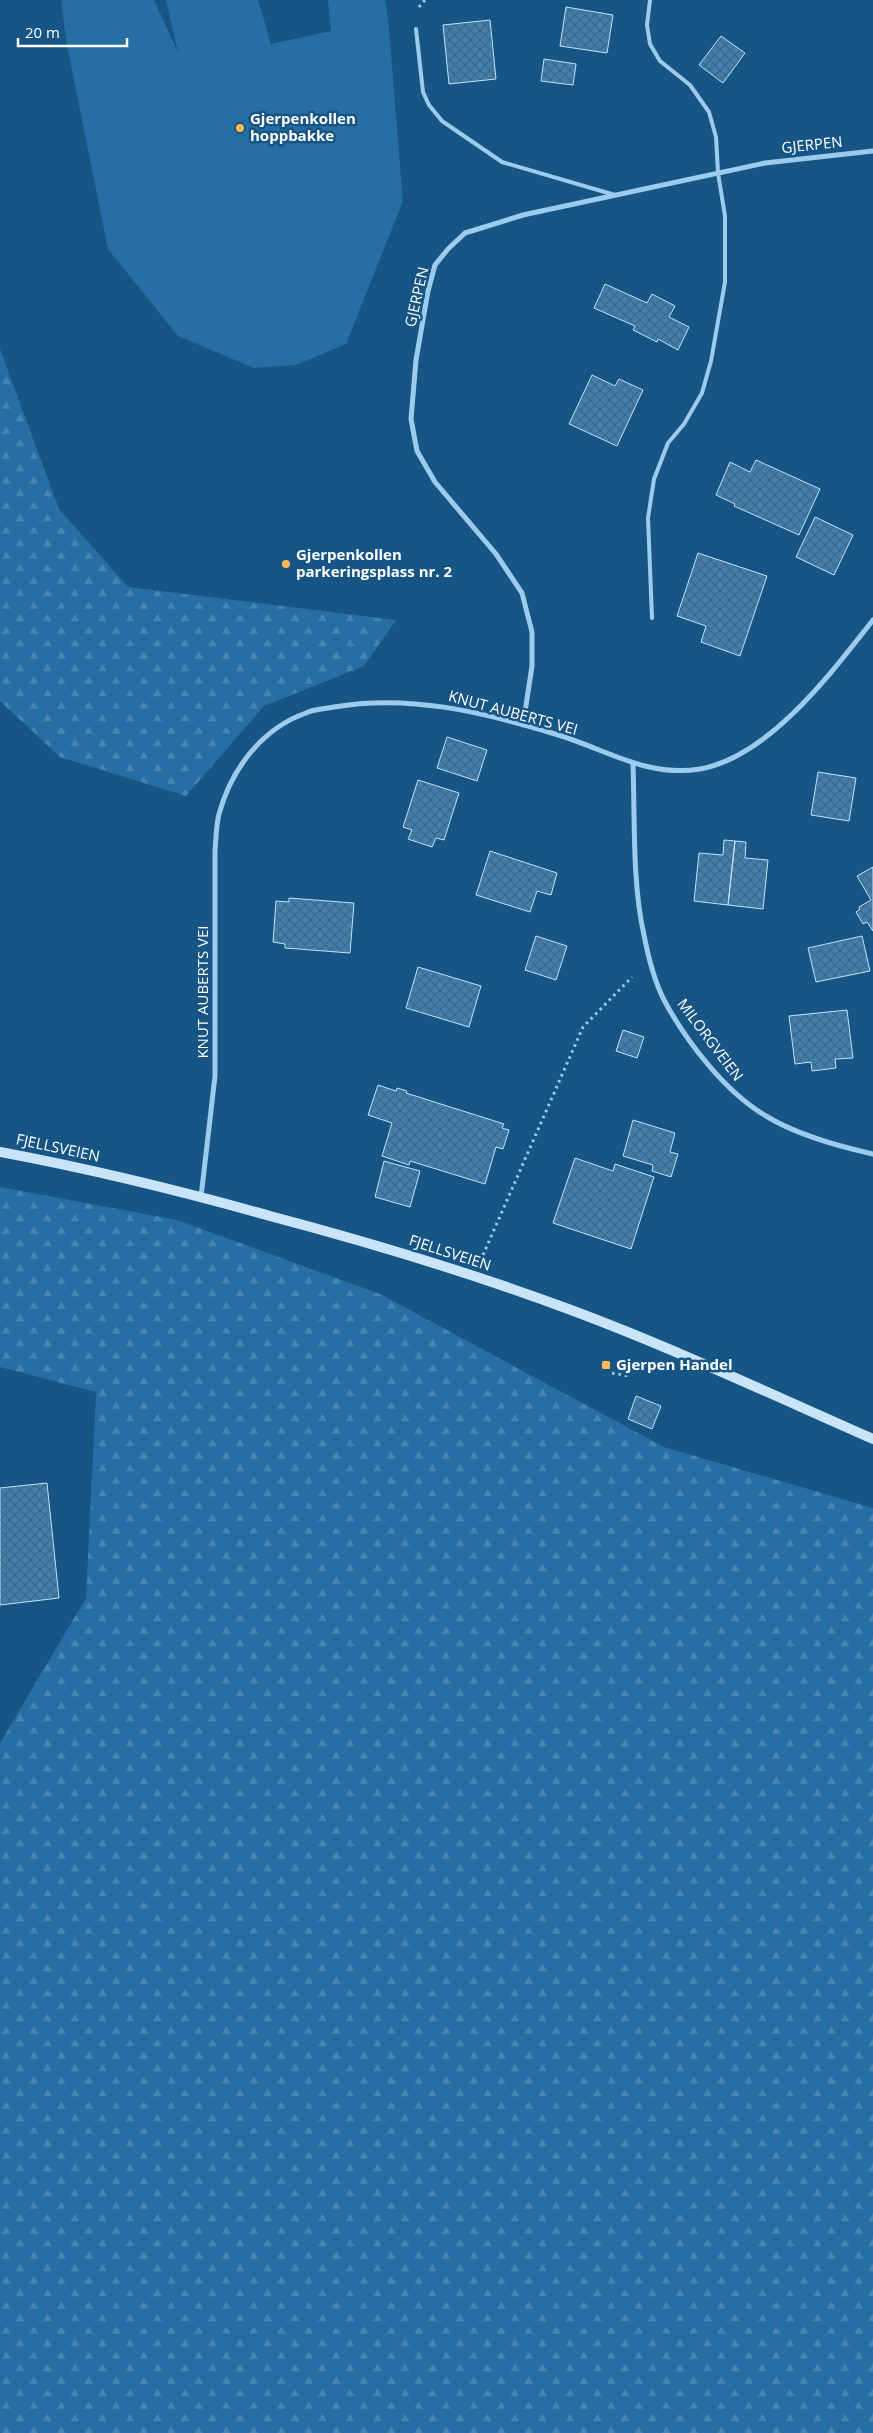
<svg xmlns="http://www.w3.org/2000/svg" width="873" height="2433" font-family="'Open Sans',sans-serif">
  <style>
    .forest { fill: url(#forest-firs) }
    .garden { fill: #266ea3 }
    .building { fill: url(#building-cross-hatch); stroke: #c2e2fa }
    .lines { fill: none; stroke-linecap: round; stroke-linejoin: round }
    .path { stroke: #9ccbed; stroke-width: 3; stroke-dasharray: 2.5 4; stroke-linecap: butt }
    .lane { stroke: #9ccbed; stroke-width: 4 }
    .street { stroke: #9ccbed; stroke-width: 5 }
    .secondary { stroke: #c9e4f9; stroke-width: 10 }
    .poi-dot { fill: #ffb958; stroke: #175585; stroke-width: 2 }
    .labels { text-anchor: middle; stroke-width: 5; stroke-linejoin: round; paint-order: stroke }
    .poi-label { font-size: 15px; font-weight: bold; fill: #fff; stroke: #175585; text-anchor: start }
    .street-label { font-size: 15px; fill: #fff; stroke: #175585 }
  </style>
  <defs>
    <pattern id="forest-firs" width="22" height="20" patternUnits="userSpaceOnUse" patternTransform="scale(1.25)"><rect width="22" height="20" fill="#266ea3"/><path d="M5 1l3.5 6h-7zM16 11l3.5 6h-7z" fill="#4784b1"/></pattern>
    <pattern id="building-cross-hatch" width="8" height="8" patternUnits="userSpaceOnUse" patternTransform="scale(1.25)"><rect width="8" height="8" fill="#3f7faf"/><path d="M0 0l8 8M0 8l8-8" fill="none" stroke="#456882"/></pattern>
  </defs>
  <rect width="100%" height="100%" fill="#175585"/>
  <path class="forest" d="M0 349 59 509 128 587 396 620 364 666 264 706 186 796 60 757 0 701Z
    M0 1187 177 1220 380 1294 664 1447 873 1508V2433H0V1743L86 1598 96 1392 0 1367Z"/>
  <path class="garden" d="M61 0H154L178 52 166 0H258L271 44 331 31 328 0H385L388 18 403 201 346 344 296 365 254 368 178 336 108 249 66 40Z"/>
  <path class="building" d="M566 7 613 15 607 53 560 46Z
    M490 20 496 79 449 84 443 25Z
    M721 36 745 53 723 83 699 65Z
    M544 59 576 64 573 85 541 81Z
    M605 284 647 303 652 294 675 306 669 317 689 327 678 350 658 339 657 342 633 330 635 326 594 308Z
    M592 375 615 386 619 379 643 390 617 446 569 424Z
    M756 460 820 489 799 535 734 506 735 504 716 495 730 462 750 472Z
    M815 517 853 535 834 575 796 557Z
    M698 553 767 576 740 656 701 642 706 626 677 616Z
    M447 737 487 750 477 781 437 768Z
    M818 772 856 778 849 821 811 815Z
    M418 780 459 793 444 840 436 838 432 847 408 839 412 830 403 827Z
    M724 840 735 841 728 905 694 901 699 853 723 855Z
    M735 841 746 842 745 858 768 860 763 909 728 905Z
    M490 851 557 873 551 895 537 891 530 912 476 895Z
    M873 867V931L867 922 863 924 856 912 860 909 859 907 871 900 857 876Z
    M289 898 354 903 350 953 285 948V944L273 942 276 901 289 902Z
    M536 936 567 946 556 980 525 970Z
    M862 936 870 971 816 982 808 948Z
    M418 967 481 986 469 1027 406 1008Z
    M847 1010 853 1058 835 1059 836 1068 812 1071 811 1062 795 1064 789 1016Z
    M623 1030 644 1037 637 1058 616 1051Z
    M378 1085 396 1091 397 1088 407 1091 406 1093 504 1124 502 1128 509 1130 503 1149 496 1147 485 1184 410 1161 409 1165 382 1156 392 1123 368 1115Z
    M633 1120 675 1133 670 1152 678 1154 671 1177 652 1171 653 1165 623 1156Z
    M575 1158 613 1171 615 1164 654 1177 631 1249 553 1223Z
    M384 1161 420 1171 410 1207 375 1197Z
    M636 1396 661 1406 652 1429 628 1419Z
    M47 1483 59 1598 0 1605V1488Z"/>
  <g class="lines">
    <path class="path" d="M419 7 425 0
      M483 1255 583 1027 632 977
      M612 1373 629 1376"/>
    <path class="lane" d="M650 0 647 25 650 44 660 61 690 85 709 112 716 137 718 173 725 216V282L711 361 702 393 684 424 668 443 654 479 648 518 652 618
      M416 29 423 92 429 105 442 121 502 162 615 195"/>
    <path class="street" d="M523 725 532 666V632L522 593 496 554 435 482 417 451 411 419 416 360 428 291 435 265 448 249 465 233 523 215 765 163 873 151
      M633 764C635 817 632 883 644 935 648 956 654 980 664 1000 686 1041 725 1092 766 1116 797 1135 837 1146 873 1154
      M201 1197 215 1076V851C216 839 216 826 219 814 231 770 261 729 306 713 314 709 325 709 334 707 409 694 483 712 555 734 604 748 646 778 700 769 769 757 832 672 873 620"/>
    <path class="secondary" d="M0 1152C91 1169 181 1191 270 1216 372 1243 472 1273 571 1310 673 1348 773 1395 873 1439"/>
  </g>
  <g class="poi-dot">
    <circle cx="240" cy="128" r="5"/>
    <circle cx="286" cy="564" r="5"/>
    <rect x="601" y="1360" width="10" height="10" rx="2.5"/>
  </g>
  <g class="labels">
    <g class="poi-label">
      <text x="250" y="124">Gjerpenkollen<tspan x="250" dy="17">hoppbakke</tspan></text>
      <text x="296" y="560">Gjerpenkollen<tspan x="296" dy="17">parkeringsplass nr. 2</tspan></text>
      <text x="616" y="1370">Gjerpen Handel</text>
    </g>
    <g class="street-label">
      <text transform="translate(812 145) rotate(-6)" y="5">GJERPEN</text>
      <text transform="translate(417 297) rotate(-77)" y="5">GJERPEN</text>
      <text transform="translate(513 713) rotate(15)" y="5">KNUT AUBERTS VEI</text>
      <text transform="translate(203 992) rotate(-90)" y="5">KNUT AUBERTS VEI</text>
      <text transform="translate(710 1040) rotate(53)" y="5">MILORGVEIEN</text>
      <text transform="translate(58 1148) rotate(12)" y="5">FJELLSVEIEN</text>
      <text transform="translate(450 1253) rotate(18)" y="5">FJELLSVEIEN</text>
    </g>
  </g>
  <path d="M18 38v8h109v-8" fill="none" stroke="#ffffff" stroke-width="2.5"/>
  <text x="25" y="38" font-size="15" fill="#ffffff" stroke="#175585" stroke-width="4" paint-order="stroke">20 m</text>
</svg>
